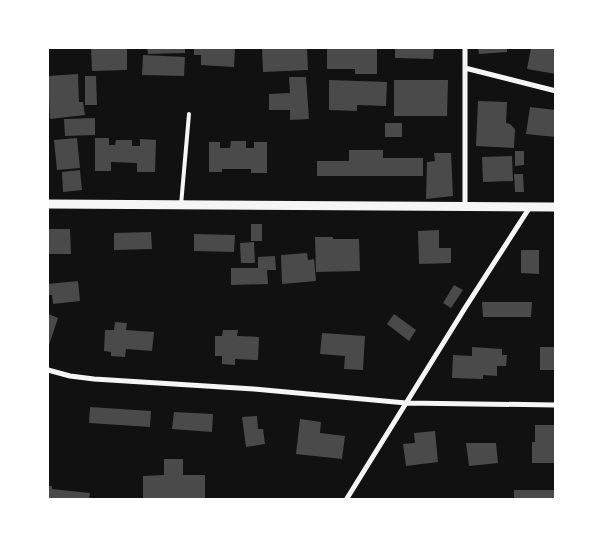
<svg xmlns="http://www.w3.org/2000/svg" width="603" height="547" font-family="'Golos Text',sans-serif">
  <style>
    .building { fill: #4a4a4a }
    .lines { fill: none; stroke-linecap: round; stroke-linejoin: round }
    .service { stroke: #f5f5f5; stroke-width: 4 }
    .minor { stroke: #f5f5f5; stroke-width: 5 }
    .tertiary { stroke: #f5f5f5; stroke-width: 9 }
  </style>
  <rect width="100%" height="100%" fill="#111"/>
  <path class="building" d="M91 48H127V70L92 71Z
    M147 48H185V53L148 54Z
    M194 48H235L234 67 201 65V55H194Z
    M262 48H307L308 70 263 72Z
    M327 48H377V74H355V69H327Z
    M395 48H434L433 59 395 58Z
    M478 48H507V52L479 54Z
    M531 48H556V74L527 69Z
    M143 55 185 57 184 76 142 75Z
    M78 74 79 102H83L85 115 50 119 48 76Z
    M85 76H96L97 105H85Z
    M289 77H306L309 119 290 120V110H269V94L290 93Z
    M329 80 387 82 386 106 357 105V111L329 110Z
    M394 80H448L447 116H394Z
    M478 101 507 102 506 123 510 124 515 129 514 148 476 146Z
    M530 107 556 110V137L526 134Z
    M95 118V135L65 136 64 119Z
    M385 123H402V137H385Z
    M77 138 80 168 57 170 54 140Z
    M95 138H109V145H115L116 140H132V146H140V139L156 140 155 172H137V163L111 162V171H95Z
    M231 141H246V148H254V142H267V173H251V169H222V172H209V142H220V148H230Z
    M349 150H383V158H423V176H317V161H349Z
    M515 151H524V165L515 166Z
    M434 153H451L453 196 426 199 427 162 435 161Z
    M512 156 513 181 483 182 482 157Z
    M80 170 82 190 63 192 62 172Z
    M514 174H523L524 192H515Z
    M251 224H262V241H251Z
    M48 229H70L71 254H48Z
    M439 230V248H451V263L419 264 418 231Z
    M151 232 152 249 114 250V233Z
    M194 234 235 235 234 252 194 251Z
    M315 237H333V239H359L360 271 316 272Z
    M254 242 255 263H241L240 243Z
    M521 250H539V274L521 273Z
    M307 253 308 260 314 259 316 281 282 284 281 255Z
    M275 256 276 270H267L268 284 231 285V268H258V257Z
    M78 281 80 301 53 304 52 295H48V284Z
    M454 285 463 290 451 308 443 303Z
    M482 302H532L531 317H483Z
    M48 314 58 318 48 348Z
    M394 314 416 330 409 341 387 324Z
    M115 322 127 323 126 330 154 332 152 351 126 349 125 357 111 356V352L104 351 105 330H114Z
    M223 330H238L237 336 259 337 258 360 235 359V365L222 364V356H215V336H222Z
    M322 333 365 336 363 370 344 369 345 356 320 354Z
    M472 347 502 349V355H507L506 366H497V376L483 375V379L452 378 453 355 472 356Z
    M540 347H556V370H540Z
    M90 407 151 411 150 427 89 423Z
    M174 412 213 414 212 432 172 429Z
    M257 416 258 429H263L265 444 246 447 242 417Z
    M300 419 321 422 320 433 345 436 342 459 296 454Z
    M535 425H556V463H532V442H535Z
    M435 431 438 462 406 466 403 444 415 443 414 433Z
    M466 443H496L498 463 469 466Z
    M164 459H183V475H205V500H143V476L164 475Z
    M48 486H52V489L90 493 89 500H48Z
    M514 490H554V500L514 499Z"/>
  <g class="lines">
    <path class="service" d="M181 205 189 114"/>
    <path class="minor" d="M465 68 556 91
      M465 206V48
      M48 370 70 376 94 379 254 389 406 403 556 405
      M346 500 465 308 530 207"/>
    <path class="tertiary" d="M48 204 556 207"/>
  </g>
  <rect width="603" height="547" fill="none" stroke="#ffffff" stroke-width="98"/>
</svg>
